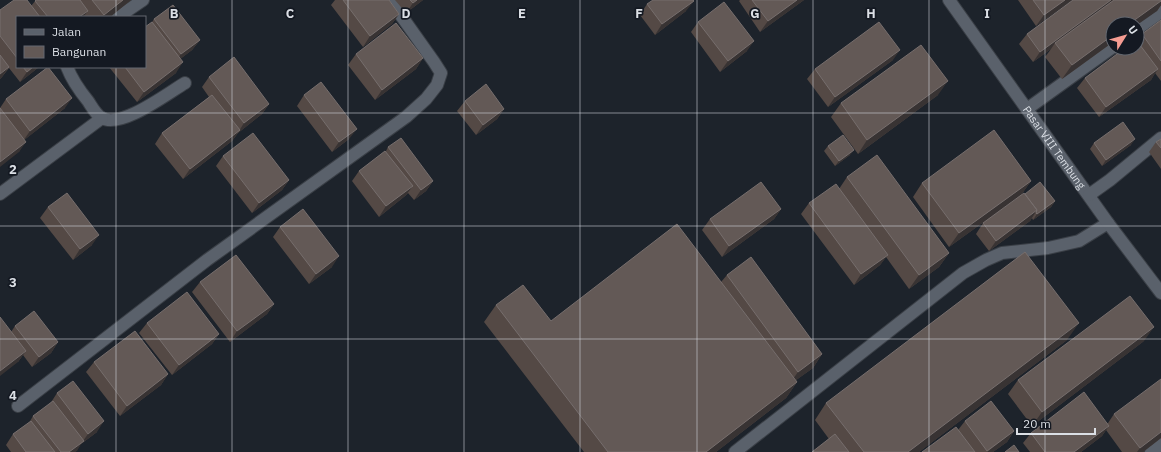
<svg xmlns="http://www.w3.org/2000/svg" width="1161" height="452" font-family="'IBM Plex Sans',sans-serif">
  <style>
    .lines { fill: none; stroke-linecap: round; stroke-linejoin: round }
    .lane-casing { stroke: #3a3f46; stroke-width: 14 }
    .street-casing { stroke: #3a3f46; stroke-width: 14 }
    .lane { stroke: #5a616b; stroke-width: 12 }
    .street { stroke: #5a616b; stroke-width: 12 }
    .wall { fill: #544945 }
    .shaded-wall { fill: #383333 }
    .building { fill: #635956; stroke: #766e6d }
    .grid { fill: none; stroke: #dbdfe5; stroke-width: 1; stroke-opacity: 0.55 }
    .labels { text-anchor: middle; stroke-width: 3.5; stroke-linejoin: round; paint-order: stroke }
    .street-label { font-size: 11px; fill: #dbdfe5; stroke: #141922 }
    .grid-label { font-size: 13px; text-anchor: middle; font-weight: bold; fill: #dbdfe5; stroke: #141922; stroke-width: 3.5; stroke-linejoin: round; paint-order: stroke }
  </style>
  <rect width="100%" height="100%" fill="#1d232b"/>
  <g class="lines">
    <g class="lane-casing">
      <path id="lane" d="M735 452 963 273 986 260 1002 253 1048 248 1079 241 1108 223"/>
    </g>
    <g class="street-casing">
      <g id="street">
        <path id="s1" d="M949 0 1108 223 1161 293"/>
        <path d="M118 17 143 0"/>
        <path d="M1137 29 1161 12"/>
        <path d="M67 67C72 80 79 90 88 101 92 107 96 115 102 118 121 129 168 93 185 83"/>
        <path d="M1027 109 1113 47"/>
        <path d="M0 194 102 118"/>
        <path d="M1089 195 1110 180 1161 138"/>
        <path d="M18 406 207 260 406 117 426 99 437 85 441 73 434 62 390 0"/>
        <path d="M1151 452 1161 444"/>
      </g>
    </g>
    <use href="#lane" class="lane"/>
    <use href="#street" class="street"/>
  </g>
  <path class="wall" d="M36 0H131L110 17H85L84 16 83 17H17V67H39L20 82 9 68 2 77 0 79V10L31 6Z
    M335 0H389L399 14 392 24 363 47 331 5Z
    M395 0H423L406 13Z
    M740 0H804L760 32 739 1Z
    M1018 0H1072L1036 26Z
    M1073 0H1113V1L1161 0V5L1157 11 1113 24V42L1062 79 1045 57 1051 49 1033 62 1019 44 1027 34Z
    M647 4 686 11 655 35 640 15Z
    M154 19 200 40 192 50 180 59 176 73 137 102 109 67H145L152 22Z
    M1161 20V81L1155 73 1151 80 1099 117 1077 88 1085 78 1137 41 1142 34Z
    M698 22 747 51 720 72 691 32Z
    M356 54 423 58 416 69 375 100 348 65Z
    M893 60 828 107 807 79 815 69Z
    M209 77 269 104 262 114 238 133 232 141 183 179 155 144 162 133 209 97 202 87Z
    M304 95 349 139 332 152 297 106Z
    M938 95 858 154 831 117 841 103Z
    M6 99 65 108 24 140 19 152 0 108Z
    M465 101 504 109 497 119 476 135 457 111Z
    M1161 139V169L1149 152 1156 142Z
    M1094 143 1131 145 1102 166 1090 149Z
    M828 146 850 155 835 166 824 151Z
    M388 147 433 181 426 191 414 200 408 193 405 196 379 217 352 181 359 171 386 151Z
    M223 156 289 180 282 190 252 213 216 166Z
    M847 177 949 253 939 267 909 289 886 257 880 265 854 285 801 214 809 203 839 189Z
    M1031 181 1021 195 949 247 913 197 922 183Z
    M1025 194 1055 201 1051 207 1033 220 1032 218 1030 221 989 251 976 234 983 223Z
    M48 207 92 245 73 260 40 218Z
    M781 209 774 219 722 257 702 230 710 219Z
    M280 227 332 267 309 284 273 237Z
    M727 275 822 354 813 368 796 380 797 382 786 398 716 452H584L484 322 496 305 551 321 721 282Z
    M200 282 274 304 267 314 230 342 192 292Z
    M147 323 219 334 212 344 172 375 139 333Z
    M15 326 58 342 51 353 32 367 23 355 18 362 11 332Z
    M1067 340 919 452H812L829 439 815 420 826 403Z
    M1144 341 1032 426 1008 394 1018 380Z
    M94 362 168 374 161 385 120 416 86 372Z
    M57 393 97 432 81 444 75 452H11L6 445 13 434 29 423 33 416 50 404Z
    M1114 414 1161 438 1143 452H1122L1106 430 1102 436 1081 452H1030L1023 443 1031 433 1108 423Z
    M965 421 1014 431 1007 442 993 452H922L958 430Z"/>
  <path class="shaded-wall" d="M123 0H131L110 17H103L104 15Z
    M417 0H423L406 13 413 3Z
    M797 0H804L760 32 768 21Z
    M1065 0H1072L1036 26 1044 15Z
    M1111 0H1113L1109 7 1055 43 1051 49 1033 62 1040 52Z
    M694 1 686 11 655 35 662 24Z
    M1161 1V5L1157 11 1137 25V24H1129Z
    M88 11 83 17H79Z
    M399 14 392 24 363 47 370 36Z
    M1113 35V42L1062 79 1072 65Z
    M200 40 192 50 174 64 181 54Z
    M754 41 747 51 720 72 728 61Z
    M900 50 893 60 828 107 835 97Z
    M423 58 416 69 375 100 382 90Z
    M183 62 176 73 137 102 144 92Z
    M9 67 2 77 0 79V74Z
    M33 67H39L20 82 27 72Z
    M1158 69 1151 80 1099 117 1106 107Z
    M948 81 938 95 858 154 867 140Z
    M72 98 65 108 23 141 30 131Z
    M269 104 262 114 238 133 232 141 183 179 190 169 239 131 244 123Z
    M504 109 497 119 476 135 483 125Z
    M357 129 349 139 332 152 339 142Z
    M1135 139 1131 145 1102 166 1106 160Z
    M26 142 19 152 0 167V162Z
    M854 150 850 155 835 166 839 161Z
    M289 180 282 190 252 213 259 203Z
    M433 181 426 191 414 200 421 190Z
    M1031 181 1021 195 949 247 959 233Z
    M413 186 405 196 379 217 386 206Z
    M1055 201 1051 207 1033 220 1037 214Z
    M781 209 774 219 722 257 729 246Z
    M1037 210 1030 221 989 251 996 241Z
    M99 235 92 245 73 260 80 249Z
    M949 253 939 267 909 289 919 275Z
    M888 255 880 265 854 285 861 274Z
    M339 256 332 267 309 284 316 274Z
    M274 304 267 314 230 342 237 331Z
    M1079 323 1067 340 919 452H908Z
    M1154 327 1144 341 1032 426 1042 412Z
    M219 334 212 344 172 375 179 365Z
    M58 342 51 353 32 367 39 357Z
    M26 351 18 362 0 376V371Z
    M822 354 813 368 788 386 798 372Z
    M168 374 161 385 120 416 127 406Z
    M797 382 786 398 716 452H706Z
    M104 421 97 432 81 444 77 451 75 452H69L83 441 88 434Z
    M1109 426 1102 436 1081 452H1074Z
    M1014 431 1007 442 993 452H987Z
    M1161 432V438L1143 452H1137L1140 448Z"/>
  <path class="building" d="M14 0H27L40 17H17V58L0 36V10Z
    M36 0H80L88 11 79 17H48L35 1Z
    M92 0H123L104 15Z
    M343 0H389L399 14 370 36Z
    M410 0H417L413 3Z
    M653 0H693L694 1 662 24 647 4Z
    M752 0H797L768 21Z
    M1033 0H1065L1044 15Z
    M1073 0H1111L1040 52 1027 34Z
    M1114 0H1161V1L1129 24H1113V35L1072 65 1055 43Z
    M724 2 754 41 728 61 698 22Z
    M173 5 200 40 181 54 154 19Z
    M1161 20V61L1142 34Z
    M152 22 183 62 144 92 125 67H145V27Z
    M879 22 900 50 835 97 815 69Z
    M396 23 423 58 382 90 356 54Z
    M1137 41 1158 69 1106 107 1085 78 1125 48H1137Z
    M921 45 948 81 867 140 841 103Z
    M0 55 9 67 0 74Z
    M234 57 269 104 244 123 209 77Z
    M23 67H33L27 72Z
    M48 67 72 98 30 131 6 99Z
    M321 82 357 129 339 142 304 95Z
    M486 84 504 109 483 125 465 101Z
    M212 95 240 130 190 169 162 133Z
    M0 108 26 142 0 162Z
    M1123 122 1135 139 1106 160 1094 143Z
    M994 130 1031 181 959 233 922 183Z
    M253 133 289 180 259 203 223 156Z
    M843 135 854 150 839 161 828 146Z
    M401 138 433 181 421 190 388 147Z
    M1161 139V148L1156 142Z
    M385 151 413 186 386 206 359 171Z
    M877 155 949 253 919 275 847 177Z
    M761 182 781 209 729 246 710 219Z
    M1040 182 1055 201 1037 214 1036 213 1037 210 1025 194Z
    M836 184 888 255 861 274 809 203Z
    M67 193 99 235 80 249 48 207Z
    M1024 193 1037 210 996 241 983 223Z
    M303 209 339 256 316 274 280 227Z
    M677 224 797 382 706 452H608L496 305 523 285 551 321Z
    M1025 252 1079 323 908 452H864L826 403Z
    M236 255 274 304 237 331 200 282Z
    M751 257 822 354 798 372 727 275Z
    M187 292 219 334 179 365 147 323Z
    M1130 296 1154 327 1042 412 1018 380Z
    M34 311 58 342 39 357 15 326Z
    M0 317 26 351 0 371Z
    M135 331 168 374 127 406 94 362Z
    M1161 379V432L1140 448 1114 414Z
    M73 381 104 421 88 434 57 393Z
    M1084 392 1109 426 1074 452H1045L1031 433Z
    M53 401 84 441 69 452H61L33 416Z
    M991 401 1014 431 987 451 965 421Z
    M31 421 55 452H26L13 434Z
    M956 427 975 452H922Z
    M835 434 849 452H812Z
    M1014 445 1019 452H1005Z"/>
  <path class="grid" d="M116 0V17M232 0V452M348 0V452M464 0V452M580 0V452M697 0V452M813 0V452M929 0V452M1045 0V452M116 67V452M0 113H1161M0 226H1161M0 339H1161"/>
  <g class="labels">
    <g class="street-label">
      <text dy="4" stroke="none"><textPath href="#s1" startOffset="181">Pasar VIII Tembung</textPath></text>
    </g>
  </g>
  <g class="grid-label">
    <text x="174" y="18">B</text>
    <text x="290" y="18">C</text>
    <text x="406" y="18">D</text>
    <text x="522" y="18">E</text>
    <text x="639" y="18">F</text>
    <text x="755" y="18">G</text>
    <text x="871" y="18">H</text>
    <text x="987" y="18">I</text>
    <text x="13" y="174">2</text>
    <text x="13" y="287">3</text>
    <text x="13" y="400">4</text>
  </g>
  <rect x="16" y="16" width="130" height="52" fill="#141922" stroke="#646870"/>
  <rect x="24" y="29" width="20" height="6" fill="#5a616b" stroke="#646870"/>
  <text x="52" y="36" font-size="12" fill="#dbdfe5">Jalan</text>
  <rect x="24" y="46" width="20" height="12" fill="#635956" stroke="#646870"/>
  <text x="52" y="56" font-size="12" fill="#dbdfe5">Bangunan</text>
  <g transform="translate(1125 36) rotate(53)"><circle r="19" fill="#141922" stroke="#646870"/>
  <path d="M0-3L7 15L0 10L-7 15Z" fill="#f59c92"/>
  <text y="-6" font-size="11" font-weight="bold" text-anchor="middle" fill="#dbdfe5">U</text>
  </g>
  <path d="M1017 428v6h78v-6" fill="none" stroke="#dbdfe5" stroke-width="2"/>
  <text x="1023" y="428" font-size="12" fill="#dbdfe5" stroke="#141922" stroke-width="3" paint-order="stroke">20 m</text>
</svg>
